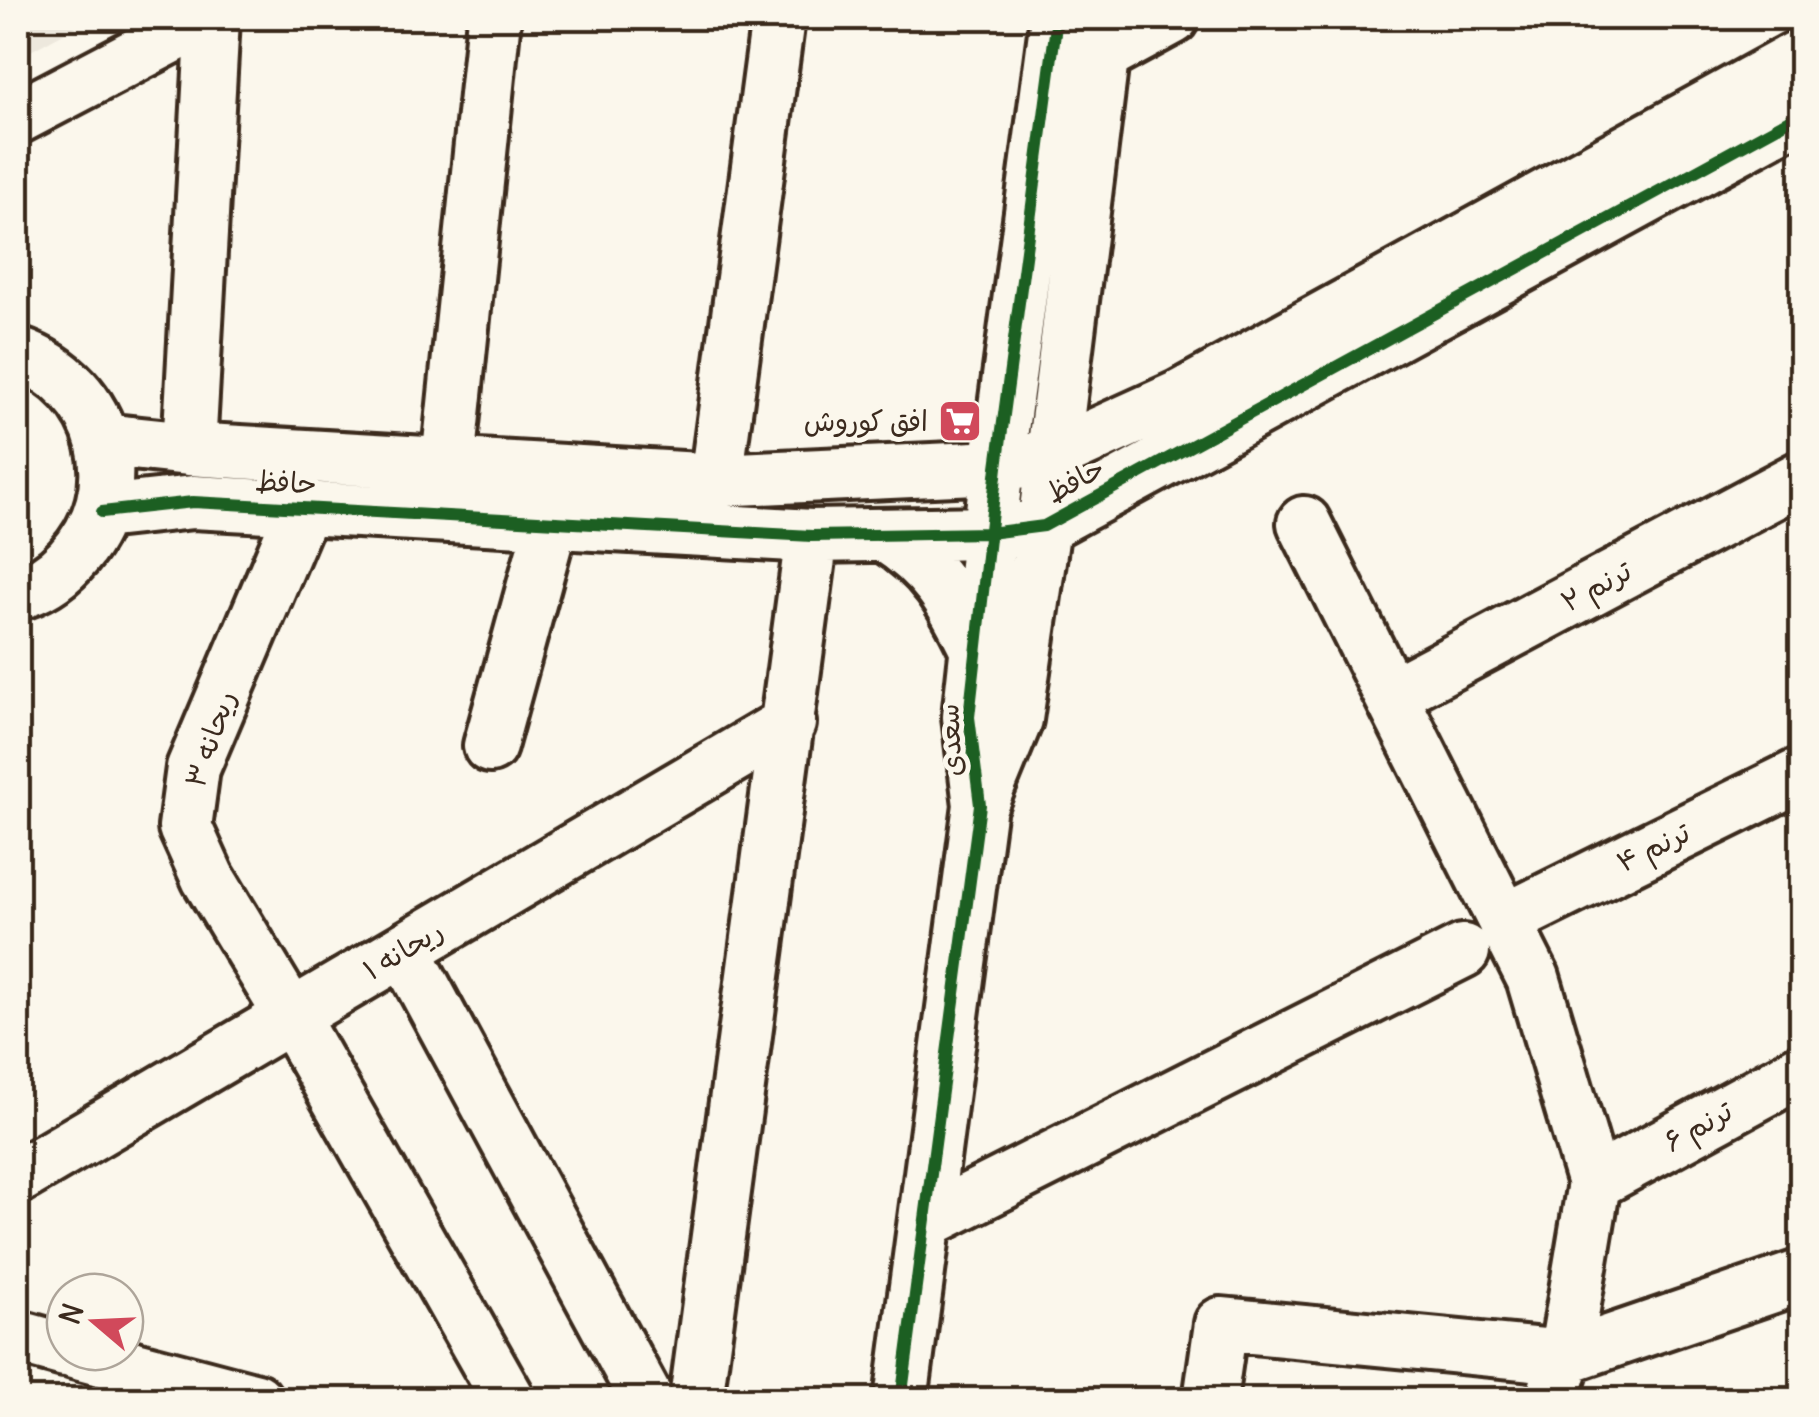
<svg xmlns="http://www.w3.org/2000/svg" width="1819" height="1417" font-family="Delius,'Playpen Sans Arabic',sans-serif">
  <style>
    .built { fill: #ede8dd }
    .building { fill: #ccc4b9; stroke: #3b2a1e; stroke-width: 2.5 }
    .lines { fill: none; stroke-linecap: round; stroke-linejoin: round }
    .minor-casing { stroke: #3b2a1e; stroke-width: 60 }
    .minor { stroke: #fbf7ec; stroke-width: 52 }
    .cycleway-casing { stroke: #fbf7ec; stroke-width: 19 }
    .cycleway { stroke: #1b5e20; stroke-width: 12 }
    .labels { text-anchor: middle; stroke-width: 10; stroke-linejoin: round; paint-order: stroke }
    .poi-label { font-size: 28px; fill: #3b2a1e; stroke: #fbf7ec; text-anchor: end }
    .street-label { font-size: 28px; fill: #3b2a1e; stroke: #fbf7ec }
  </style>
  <rect width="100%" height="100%" fill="#fbf7ec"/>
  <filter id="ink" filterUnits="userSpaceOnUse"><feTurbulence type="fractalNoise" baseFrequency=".01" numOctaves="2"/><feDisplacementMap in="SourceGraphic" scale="20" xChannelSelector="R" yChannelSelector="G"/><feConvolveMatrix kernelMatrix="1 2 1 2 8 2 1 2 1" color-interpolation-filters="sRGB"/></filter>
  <g filter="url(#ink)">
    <path class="built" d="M18 18H91L18 58Z"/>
    <path class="building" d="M18 18H38L18 29Z"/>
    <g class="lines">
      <g class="minor-casing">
        <path id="minor" d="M1102 56 1172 18
          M18 117 207 18
          M18 354C108 385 136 491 70 561 56 576 37 588 18 593
          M103 440 189 449 716 480 997 467 1050 456 1180 397 1802 55
          M189 449 213 18
          M448 463 494 18
          M716 480 778 18
          M303 508 193 768 185 827 208 878 291 1016 509 1400
          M102 512 193 502 812 536 989 533 1044 526 1802 113
          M1304 523 1533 978 1594 1183 1565 1357 1552 1400
          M885 535C935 567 952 598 977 650
          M1391 695 1802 477
          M490 746 551 523
          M981 804 1016 719 1044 526 1107 18
          M1504 921 1802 774
          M404 950 647 1400
          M18 1177 789 723
          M1594 1183 1802 1070
          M925 1222 1463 951
          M18 1337 65 1350
          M74 1352 256 1400
          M696 1400 812 536
          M901 1400 980 805 969 717 997 467 1057 18
          M1210 1400 1221 1324 1565 1357 1802 1276"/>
      </g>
      <use href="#minor" class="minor"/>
      <g class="cycleway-casing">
        <path id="cycleway" d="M102 512 193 502 812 536 989 533 1044 526 1802 113
          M901 1400 980 805 969 717 997 467 1057 18"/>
      </g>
      <use href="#cycleway" class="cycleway"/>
    </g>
  </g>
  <defs>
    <g id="supermarket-square" transform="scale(2.25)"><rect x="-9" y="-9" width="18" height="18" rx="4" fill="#d1495b" stroke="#fbf7ec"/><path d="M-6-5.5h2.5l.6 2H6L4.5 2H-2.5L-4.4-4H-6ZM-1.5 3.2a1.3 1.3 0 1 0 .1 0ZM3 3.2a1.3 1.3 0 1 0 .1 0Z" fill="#fff"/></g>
  </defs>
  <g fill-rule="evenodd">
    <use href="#supermarket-square" x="960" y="421"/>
  </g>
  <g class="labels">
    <g class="poi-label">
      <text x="928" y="431">افق کوروش</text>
    </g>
    <g class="street-label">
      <text transform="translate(1075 480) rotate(-29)" y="10">حافظ</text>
      <text transform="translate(286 482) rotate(3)" y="10">حافظ</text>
      <text transform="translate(1596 586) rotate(-28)" y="10">ترنم ۲</text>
      <text transform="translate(210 739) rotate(-71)" y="10">ریحانه ۳</text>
      <text transform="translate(950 740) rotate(-93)" y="10">سعدی</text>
      <text transform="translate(1653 847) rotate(-26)" y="10">ترنم ۴</text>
      <text transform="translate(403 950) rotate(-31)" y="10">ریحانه ۱</text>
      <text transform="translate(1698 1126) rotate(-29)" y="10">ترنم ۶</text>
    </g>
  </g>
  <rect width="1819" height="1417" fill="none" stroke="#fbf7ec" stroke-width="60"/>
  <rect x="30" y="30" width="1759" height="1357" fill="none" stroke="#3b2a1e" stroke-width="4" filter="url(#ink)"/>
  <g transform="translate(95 1322) rotate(289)"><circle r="48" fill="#fbf7ec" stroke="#aea59a" stroke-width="2.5"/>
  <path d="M0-8L18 38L0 25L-18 38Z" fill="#d1495b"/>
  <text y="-15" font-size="28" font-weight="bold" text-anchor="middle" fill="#3b2a1e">N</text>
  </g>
</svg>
